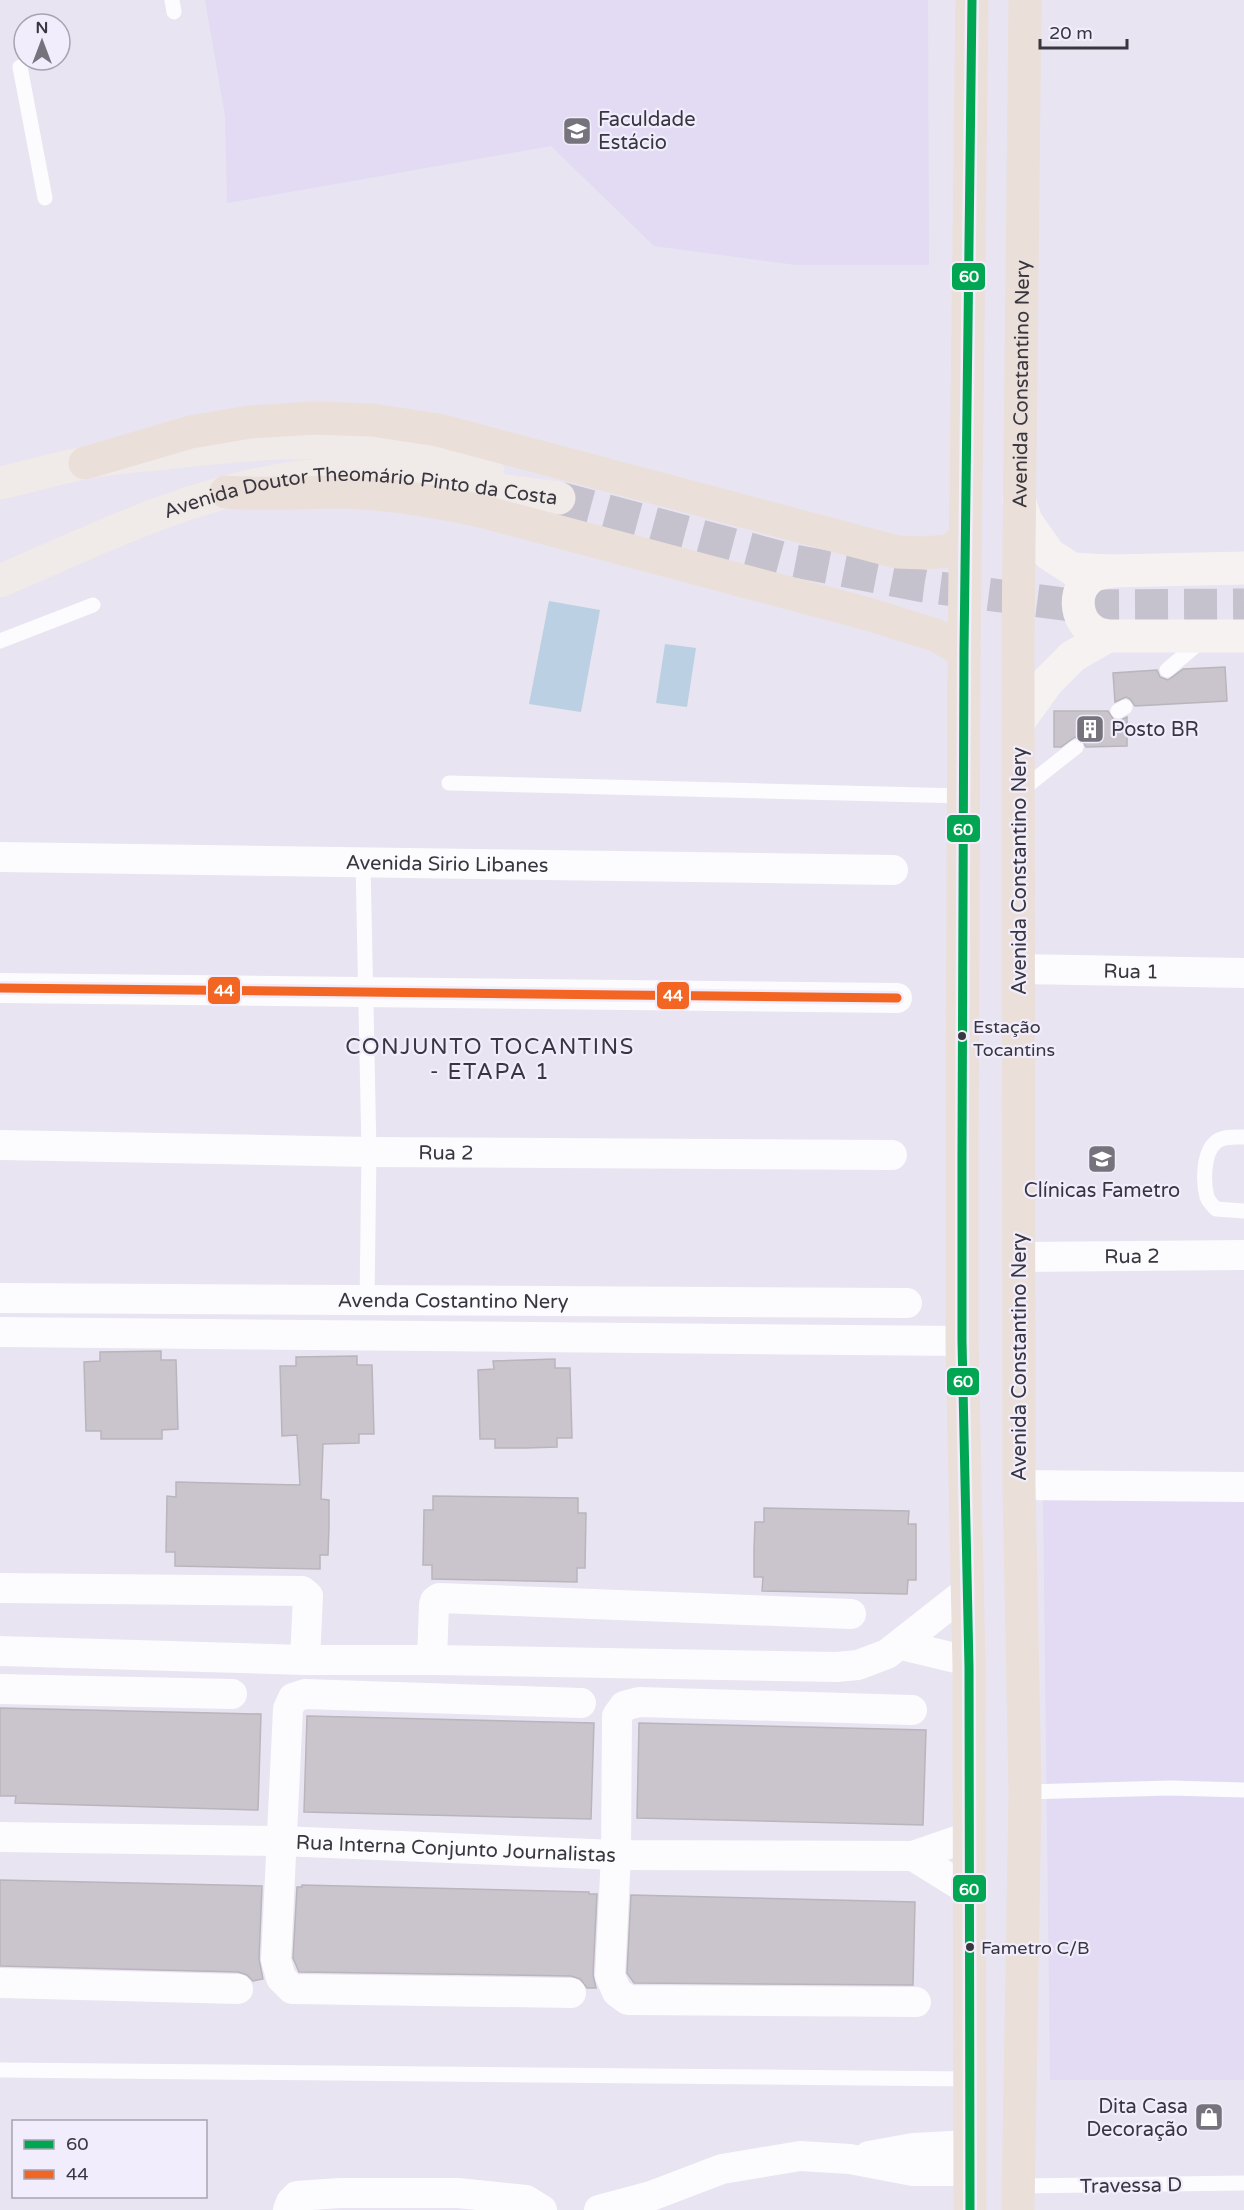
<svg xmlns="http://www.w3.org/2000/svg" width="1244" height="2210" font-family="'Varela Round',sans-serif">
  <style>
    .built { fill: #e2dbf3 }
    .water { fill: #bbd0e2 }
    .building { fill: #cac4cc; stroke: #bab4bc; stroke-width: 1.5 }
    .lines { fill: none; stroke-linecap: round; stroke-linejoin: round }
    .primary-tunnel { stroke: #c5c1cd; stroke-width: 33; stroke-dasharray: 33 16; stroke-linecap: butt }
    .lane { stroke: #fcfbfd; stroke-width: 15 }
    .street { stroke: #fcfbfd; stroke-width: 30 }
    .secondary { stroke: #f6f2f2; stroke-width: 33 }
    .primary { stroke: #f0eae8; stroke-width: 33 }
    .highway { stroke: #eadfd9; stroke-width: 33 }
    .bus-1-casing { stroke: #f1edfc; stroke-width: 14 }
    .bus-2-casing { stroke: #f1edfc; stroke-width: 14 }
    .bus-1 { stroke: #00a651; stroke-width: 9 }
    .bus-2 { stroke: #f26522; stroke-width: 9 }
    .bus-dot { fill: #38363f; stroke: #f1edfc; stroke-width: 2 }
    .labels { text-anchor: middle; stroke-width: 4.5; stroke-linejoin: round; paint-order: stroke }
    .bus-label { font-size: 18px; fill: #38363f; stroke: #f1edfc; text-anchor: start }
    .poi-label { font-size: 20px; fill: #38363f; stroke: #f1edfc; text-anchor: start }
    .street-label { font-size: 20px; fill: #38363f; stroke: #f1edfc }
    .quarter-label { font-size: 22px; letter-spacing: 1.5px; fill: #38363f; stroke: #f1edfc }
    .line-badge { stroke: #f1edfc; stroke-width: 2 }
    .badge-label { font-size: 16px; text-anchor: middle; font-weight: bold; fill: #fff }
  </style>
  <rect width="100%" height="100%" fill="#e8e4f1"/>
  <path class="built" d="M205 0H928L929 265H796L654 246 551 146 227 203 225 116Z
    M1043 1496 1244 1498V2080H1050Z"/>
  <path class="water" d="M549 601 600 610 581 712 529 704Z
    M665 644 696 648 687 707 656 703Z"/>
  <path class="building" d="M1225 667 1227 701 1135 706 1130 699 1126 697 1115 702 1113 673 1157 670 1160 677 1168 680 1183 669Z
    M1054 711H1108L1114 720 1119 721 1127 717V746L1086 747 1083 741 1075 737 1061 747H1054Z
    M161 1351V1360H176L178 1429 162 1430V1439H101V1431H86L84 1362 100 1361V1352Z
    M357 1356V1365H372L374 1434H359V1443L323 1444 321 1499 329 1500V1527L328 1555H320V1569L175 1566V1552H166L167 1496 176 1497V1482L300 1485 297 1435 282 1436 280 1366H296V1357Z
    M555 1359V1368H570L572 1438H557V1447L526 1448H495V1439H480L478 1370 494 1369 493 1361Z
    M433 1496 578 1498V1513H586L585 1568H577V1582L432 1579V1565H423L424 1510H433Z
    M764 1508 909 1511 908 1524H916V1580H908L907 1594 762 1591 763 1577H754V1549L755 1522H764Z
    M0 1708 261 1714 258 1810 15 1803 16 1796H0Z
    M307 1716 594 1723 591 1819 304 1812Z
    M639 1723 926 1730 923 1825 637 1818Z
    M0 1880 262 1886 259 1959 263 1979 253 1981 247 1975 238 1972 0 1966Z
    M302 1885 589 1892V1894H597L593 1975 596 1988H587L580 1979 571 1976 299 1972 293 1958 297 1887H302Z
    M631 1895 915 1902 913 1985 634 1983 627 1973Z"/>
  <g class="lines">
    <path class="primary-tunnel" d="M559 498 790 560 924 586 1078 606 1244 605"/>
    <path class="lane" d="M172 0 174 12
      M20 67 45 198
      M0 641 93 605
      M1167 670 1201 641
      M1118 711 1125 707
      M449 783 963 796
      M1019 792 1076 747
      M363 862 369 1152 367 1301
      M1244 1137C1235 1137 1223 1136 1216 1142 1203 1152 1203 1183 1207 1197 1209 1202 1212 1205 1216 1209L1244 1211
      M1025 1792 1170 1788 1244 1790
      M0 2070 970 2079
      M1018 2186 1244 2183"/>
    <g class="street">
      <path id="s1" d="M0 857 893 870"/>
      <path id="s2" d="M1019 969 1244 973"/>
      <path d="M0 988 897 998"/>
      <path id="s3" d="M0 1145 369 1152 892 1155"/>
      <path id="s4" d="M1020 1257 1244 1255"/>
      <path id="s5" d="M0 1298 907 1303"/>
      <path d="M0 1332 962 1341"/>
      <path d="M1019 1485 1244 1487"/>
      <path d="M0 1588 302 1591 308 1596 305 1660"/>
      <path d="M901 1645 968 1661"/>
      <path d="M0 1651 305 1660H432L836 1667 858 1665 887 1654 966 1592"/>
      <path d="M432 1660 434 1605 435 1601 439 1598 851 1614"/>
      <path d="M0 1689 232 1694"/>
      <path d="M912 1710 639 1702 624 1706 617 1716 616 1855 610 1976 617 1992 628 2000 916 2002"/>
      <path id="s6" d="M0 1837 280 1841 616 1855 913 1856 968 1837"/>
      <path d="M913 1856 968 1890"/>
      <path d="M0 1983 238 1989"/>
      <path d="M571 1993 292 1989 281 1978 276 1960 288 1709 293 1698 305 1694 581 1703"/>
      <path d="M869 2156 913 2148 970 2145"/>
      <path d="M288 2210 291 2202 297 2196 340 2193H458L526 2200 542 2210"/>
      <path d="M599 2210 651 2196 722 2169 800 2156 850 2159 913 2171H970"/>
    </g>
    <path class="secondary" d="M1019 500 1026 521 1049 554 1072 569 1112 571 1244 568
      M1108 636C1104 635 1098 634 1095 632 1074 621 1072 588 1093 576 1098 573 1106 572 1112 571
      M1018 723 1048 681 1073 656 1108 636H1244"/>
    <g class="primary">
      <path d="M0 483C28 477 56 468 85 463 111 458 139 456 166 453 278 439 379 434 488 471"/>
      <path id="s7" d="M0 581C111 533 236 470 360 474 427 477 493 490 559 498"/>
    </g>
    <g class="highway">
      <path d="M85 463 191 432 250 422 313 418 372 420 438 430 897 552 924 553 949 551 966 538"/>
      <path d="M226 492C264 495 302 492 340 492 387 493 432 501 477 510L868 614 935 635 964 651"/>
      <path d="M970 2210 969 1667 962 1341V1153L964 651 972 0"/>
      <path id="s8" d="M1018 2210 1025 1792 1019 1485 1018 642 1025 0"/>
    </g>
    <g class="bus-1-casing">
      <path id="bus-1" d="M970 2210 969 1667 962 1341V1153L964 651 972 0"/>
    </g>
    <g class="bus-2-casing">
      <path id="bus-2" d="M0 988 897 998"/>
    </g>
    <use href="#bus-1" class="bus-1"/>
    <use href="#bus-2" class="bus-2"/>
  </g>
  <defs>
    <g id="university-square" transform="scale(1.5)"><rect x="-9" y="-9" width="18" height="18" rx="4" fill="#76737d" stroke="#f1edfc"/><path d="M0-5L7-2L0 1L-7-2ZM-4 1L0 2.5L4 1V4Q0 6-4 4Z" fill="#fff"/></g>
    <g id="building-square" transform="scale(1.5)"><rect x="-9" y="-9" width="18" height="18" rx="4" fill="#76737d" stroke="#f1edfc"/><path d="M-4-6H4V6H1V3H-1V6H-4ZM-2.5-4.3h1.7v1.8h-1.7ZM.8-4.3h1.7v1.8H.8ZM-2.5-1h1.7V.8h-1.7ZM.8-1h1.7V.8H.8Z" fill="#fff"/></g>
    <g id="shop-square" transform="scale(1.5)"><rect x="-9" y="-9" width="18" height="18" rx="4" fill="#76737d" stroke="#f1edfc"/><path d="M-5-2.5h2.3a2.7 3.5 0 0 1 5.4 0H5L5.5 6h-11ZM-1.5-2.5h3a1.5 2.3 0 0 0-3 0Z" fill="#fff"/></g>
  </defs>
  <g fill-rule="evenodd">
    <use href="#university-square" x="577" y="131"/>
    <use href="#building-square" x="1090" y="729"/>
    <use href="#university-square" x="1102" y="1159"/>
    <use href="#shop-square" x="1209" y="2117"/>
  </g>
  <g class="bus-dot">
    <circle cx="962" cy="1036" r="5"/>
    <circle cx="970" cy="1947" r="5"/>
  </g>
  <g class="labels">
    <g class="bus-label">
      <text x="973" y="1033">Estação<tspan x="973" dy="23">Tocantins</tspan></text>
      <text x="981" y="1954">Fametro C/B</text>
    </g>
    <g class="poi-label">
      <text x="598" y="126">Faculdade<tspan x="598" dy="23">Estácio</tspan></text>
      <text x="1111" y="736">Posto BR</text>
      <text x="1102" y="1197" text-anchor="middle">Clínicas Fametro</text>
      <text x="1188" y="2113" text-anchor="end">Dita Casa<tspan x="1188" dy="23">Decoração</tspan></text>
    </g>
    <g class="street-label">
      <text dy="7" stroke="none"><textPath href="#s8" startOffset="1826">Avenida Constantino Nery</textPath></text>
      <text dy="7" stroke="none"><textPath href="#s7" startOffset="378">Avenida Doutor Theomário Pinto da Costa</textPath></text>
      <text dy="7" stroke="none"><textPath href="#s1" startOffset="447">Avenida Sirio Libanes</textPath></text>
      <text transform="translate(1019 871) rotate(-90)" y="7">Avenida Constantino Nery</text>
      <text dy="7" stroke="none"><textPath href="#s2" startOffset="112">Rua 1</textPath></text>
      <text dy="7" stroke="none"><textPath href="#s3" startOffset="446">Rua 2</textPath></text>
      <text dy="7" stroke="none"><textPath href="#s4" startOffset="112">Rua 2</textPath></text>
      <text dy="7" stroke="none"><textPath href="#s5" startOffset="453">Avenda Costantino Nery</textPath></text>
      <text transform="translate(1019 1357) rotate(-90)" y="7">Avenida Constantino Nery</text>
      <text dy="7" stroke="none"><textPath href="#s6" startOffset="456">Rua Interna Conjunto Journalistas</textPath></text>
      <text transform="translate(1131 2185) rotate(-1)" y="7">Travessa D</text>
    </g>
    <g class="quarter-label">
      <text x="490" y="1054">CONJUNTO TOCANTINS<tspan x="490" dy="25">- ETAPA 1</tspan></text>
    </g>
  </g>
  <g class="line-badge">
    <rect x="951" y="262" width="35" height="29" rx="6" fill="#00a651"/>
    <rect x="946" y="814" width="35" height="29" rx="6" fill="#00a651"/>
    <rect x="207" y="976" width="34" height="29" rx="6" fill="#f26522"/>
    <rect x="656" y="981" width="34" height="29" rx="6" fill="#f26522"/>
    <rect x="946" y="1367" width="34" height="29" rx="6" fill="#00a651"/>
    <rect x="952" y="1874" width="35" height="29" rx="6" fill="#00a651"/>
  </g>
  <g class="badge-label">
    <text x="969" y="282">60</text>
    <text x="963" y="835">60</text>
    <text x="224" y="996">44</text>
    <text x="673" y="1001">44</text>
    <text x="963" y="1387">60</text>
    <text x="969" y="1895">60</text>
  </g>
  <rect x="12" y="2120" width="195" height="78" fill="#f1edfc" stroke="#a7a4b0" stroke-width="1.5"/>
  <rect x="24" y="2140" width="30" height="9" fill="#00a651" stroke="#a7a4b0" stroke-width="1.5"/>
  <text x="66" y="2150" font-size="18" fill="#38363f">60</text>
  <rect x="24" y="2170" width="30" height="9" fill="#f26522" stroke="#a7a4b0" stroke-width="1.5"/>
  <text x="66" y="2180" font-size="18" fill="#38363f">44</text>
  <g transform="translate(42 42)"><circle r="28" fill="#f1edfc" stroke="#a7a4b0" stroke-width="1.5"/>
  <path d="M0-4.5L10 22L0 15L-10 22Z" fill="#76737d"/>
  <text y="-9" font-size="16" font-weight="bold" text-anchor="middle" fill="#38363f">N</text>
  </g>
  <path d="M1040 39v9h87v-9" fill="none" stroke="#38363f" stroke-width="3"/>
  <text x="1049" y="39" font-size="18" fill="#38363f" stroke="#f1edfc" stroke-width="4.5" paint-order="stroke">20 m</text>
</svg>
